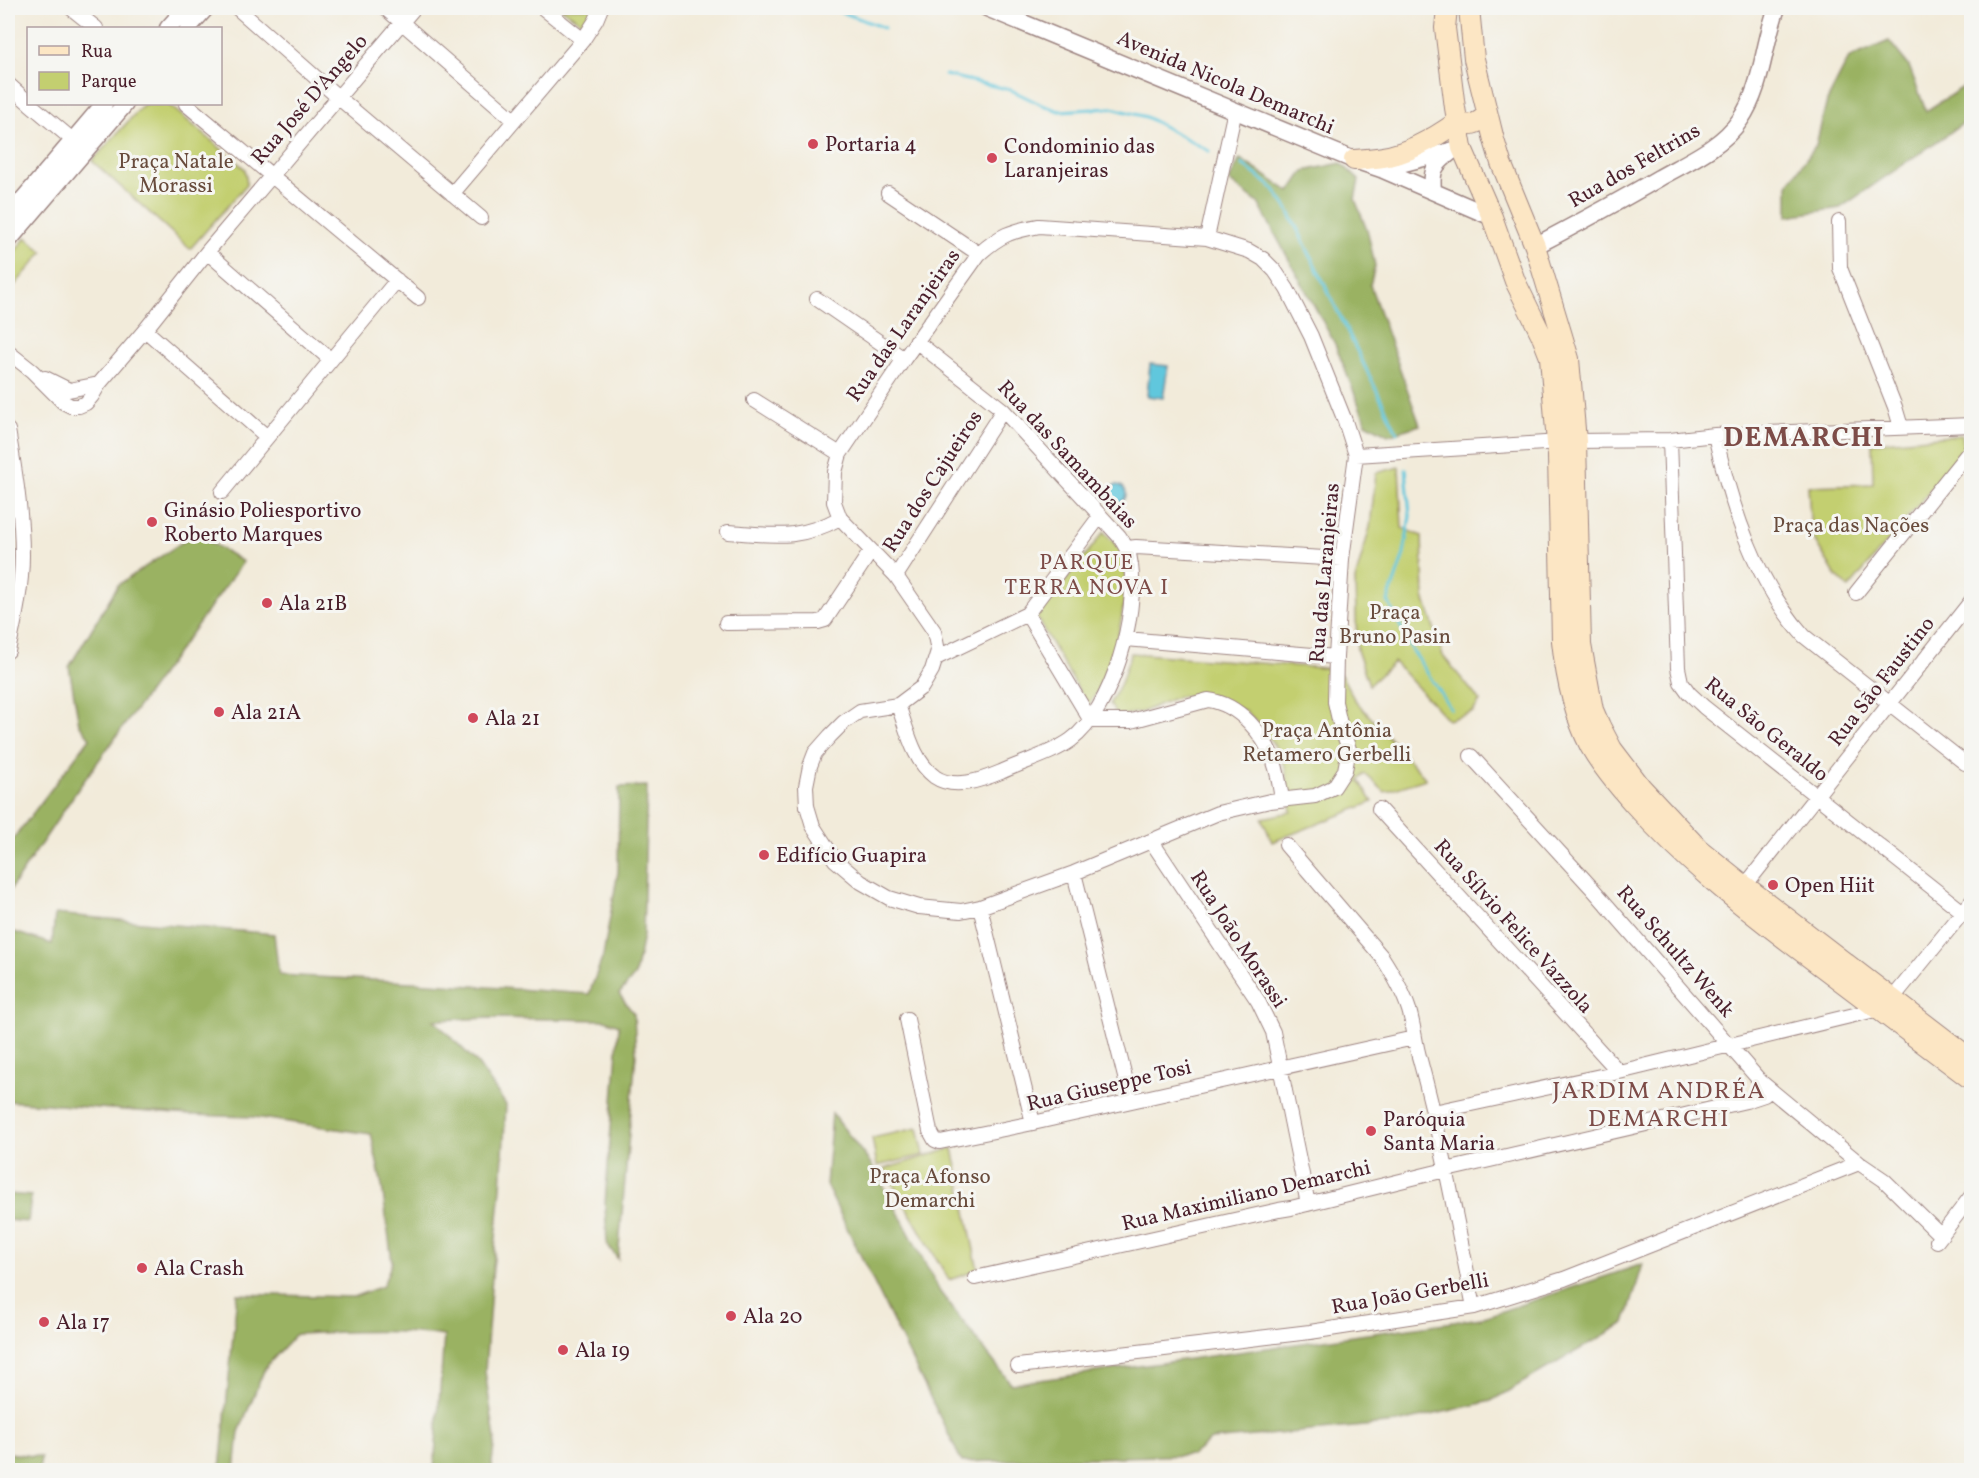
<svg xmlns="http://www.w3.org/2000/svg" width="1979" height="1478" font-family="Vollkorn,serif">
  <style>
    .green { fill: #c3cf70; stroke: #86774e; stroke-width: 1.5 }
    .forest { fill: #9ab262; stroke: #726846; stroke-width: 1.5 }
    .water { fill: #60c7dd; stroke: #557384; stroke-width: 1.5 }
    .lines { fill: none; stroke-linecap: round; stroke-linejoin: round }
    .stream { stroke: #60c7dd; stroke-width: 3 }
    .minor-casing { stroke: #9e8582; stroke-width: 16 }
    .tertiary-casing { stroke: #9e8582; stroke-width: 19 }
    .secondary-casing { stroke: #9e8582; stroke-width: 22 }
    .minor { stroke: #fff; stroke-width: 14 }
    .tertiary { stroke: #fff; stroke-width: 16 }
    .secondary { stroke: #fce6c4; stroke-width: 20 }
    .poi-dot { fill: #d1495b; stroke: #f6f6f2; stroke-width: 2 }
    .labels { text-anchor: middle; stroke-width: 6; stroke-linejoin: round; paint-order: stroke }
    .street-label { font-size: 21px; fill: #4a1f2b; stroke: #f6f6f2 }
    .poi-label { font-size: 21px; fill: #4a1f2b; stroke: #f6f6f2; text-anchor: start }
    .park-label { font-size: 21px; fill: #684b3c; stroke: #f6f6f2 }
    .neighbourhood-label { font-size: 22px; letter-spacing: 1.5px; fill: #7d4c48; stroke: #f6f6f2 }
    .quarter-label { font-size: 24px; letter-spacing: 1.5px; fill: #7d4c48; stroke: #f6f6f2 }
    .district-label { font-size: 27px; font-weight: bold; letter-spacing: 1.5px; fill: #7d4c48; stroke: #f6f6f2 }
  </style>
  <rect width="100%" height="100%" fill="#f6f6f2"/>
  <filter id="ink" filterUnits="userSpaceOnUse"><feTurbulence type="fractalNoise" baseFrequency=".0167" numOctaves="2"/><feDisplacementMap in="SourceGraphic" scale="12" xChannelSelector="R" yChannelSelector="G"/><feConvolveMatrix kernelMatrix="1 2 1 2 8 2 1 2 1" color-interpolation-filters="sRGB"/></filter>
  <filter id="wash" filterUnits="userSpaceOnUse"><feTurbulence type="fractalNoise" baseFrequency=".008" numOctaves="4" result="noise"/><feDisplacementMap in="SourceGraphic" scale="24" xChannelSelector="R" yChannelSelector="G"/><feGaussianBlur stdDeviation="1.35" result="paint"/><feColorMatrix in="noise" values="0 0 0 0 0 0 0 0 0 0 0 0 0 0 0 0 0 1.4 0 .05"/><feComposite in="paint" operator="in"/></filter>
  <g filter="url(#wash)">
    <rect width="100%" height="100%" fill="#f2ebda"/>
    <path class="green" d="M560 8H593L592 13 583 23Z
      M144 104H168L245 169 247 184 190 249 92 161Z
      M26 237 43 252 15 285 8 278V260Z
      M1962 435 1964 450 1849 588 1836 576 1811 534 1808 486 1873 484 1872 443Z
      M1399 467 1402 528 1422 536 1424 597 1443 656 1480 701 1473 712 1448 720 1394 662 1369 685 1357 650 1355 580 1370 527 1376 473Z
      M1104 532 1126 556C1127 604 1117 667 1088 706L1036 617Z
      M1131 653 1336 669 1344 680 1354 699 1426 779 1385 792 1365 774 1359 780 1373 802 1272 842 1262 818 1291 812 1285 767 1276 748 1259 723 1246 712 1212 696 1195 695 1177 697 1142 712 1116 716 1110 703 1121 683Z
      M918 1128 924 1155 877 1166 872 1138Z
      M953 1148 978 1270 949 1280 884 1169Z"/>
    <path class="forest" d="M1889 41 1909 66 1926 111 1971 82V118L1840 208 1788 216V184L1816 145 1827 101 1849 58Z
      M1240 159 1290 192 1304 171 1341 163 1359 180 1355 199 1368 233 1375 266 1370 285 1420 425 1388 435 1366 423 1335 344 1258 203 1229 181Z
      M196 533 243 562 78 789 8 893V846L90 738 79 724 69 667 118 585Z
      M647 786 643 936 635 975 619 994 634 1014 636 1054 618 1259 607 1244 605 1204 619 1025 605 1020 493 1018 434 1020 478 1064 506 1105 501 1188 491 1288 485 1371 495 1439 491 1470H434L444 1336C396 1329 345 1332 296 1334L265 1368 239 1432 235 1470H220L237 1294 353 1297 383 1286 392 1262 382 1186 371 1134 254 1117 189 1115 8 1101V930L52 944 55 914 274 934 279 975 429 983 589 994 603 956 618 872 619 787Z
      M832 1113 871 1164 903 1221 940 1292 1011 1384 1481 1318 1643 1264 1625 1323 1491 1401 1397 1423 1211 1440 1192 1455 962 1462 826 1185Z
      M8 1194 31 1196 28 1222 8 1220Z
      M8 1453 41 1457 39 1470H8Z"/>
    <path class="water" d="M1150 364 1168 366 1163 398 1147 396Z
      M1108 494a9 9 0 1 1 18 0a9 9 0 1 1-18 0Z"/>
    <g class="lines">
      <path class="stream" d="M831 8 884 28
        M945 75 1011 90 1042 105 1059 111 1112 108 1146 117 1209 151
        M1242 164 1273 188 1287 208 1397 432
        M1406 469 1410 516 1404 554 1388 601 1411 648 1451 709"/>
    </g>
  </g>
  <g filter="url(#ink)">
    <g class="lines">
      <g class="minor-casing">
        <path id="minor" d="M71 8 96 28
          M237 8 339 98 481 218
          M385 8 514 120
          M583 40 596 20 601 8
          M8 84 28 102
          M30 104 81 147
          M186 104 418 298
          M888 193 979 254
          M452 194 583 40 543 8
          M1839 222 1840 268 1895 407 1901 427
          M1039 226 1207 238 1249 251 1263 259 1275 271 1287 289 1311 336 1345 421 1356 455 1342 559 1336 657 1335 702 1340 724 1349 749 1345 770 1334 787 1315 796 1270 801 1218 813 1074 873 980 907 961 911 919 907 889 898 861 882 835 860 813 826 807 806 806 786 810 766 815 753 830 736 844 722 860 711 898 705 922 687 932 670 938 651 934 631 896 576 840 518 834 502 835 472 840 454 904 359 979 254C1000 235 1011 231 1039 226Z
          M1207 238 1235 110
          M207 252 331 360
          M817 299 904 359
          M145 330 267 437
          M8 352 32 371 63 402 71 406H79L86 403 92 396 99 384 145 330 207 252 414 8
          M45 378 69 390 99 384
          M754 400 840 454
          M8 430C15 471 22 513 22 555 22 587 15 620 8 651
          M1715 435C1731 506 1755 581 1804 636L1965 763
          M1670 440 1678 668 1681 682 1689 693 1704 707 1963 912
          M1356 455 1576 441 1670 440 1715 435 1972 425
          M222 492 397 280
          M728 532C773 535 798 541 840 518
          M1128 548 1136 547 1342 559
          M896 576 1003 410
          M1856 593 1972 448
          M1027 614 1091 721
          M726 623 818 622 825 620 871 551
          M1126 639 1336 657
          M936 658 1027 614 1100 516
          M898 705C907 729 913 761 935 777 954 790 982 780 1001 772 1022 762 1052 754 1071 740 1113 709 1138 614 1131 565 1130 553 1125 545 1119 536L1003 410 917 342
          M1091 721H1131L1208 700C1239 704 1264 734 1274 762 1278 773 1280 787 1282 799
          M1471 756 1591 887 1761 1082 1859 1163 1884 1180 1941 1236
          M1379 809 1619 1072
          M1152 842 1258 1001 1273 1032 1308 1204
          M1286 845 1382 957C1393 974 1403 991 1409 1010 1414 1026 1415 1044 1420 1060 1442 1141 1457 1224 1474 1307
          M1074 873 1131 1101
          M1740 892 1972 600
          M980 907 1033 1123
          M907 1019 930 1131 935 1140 940 1142 1033 1123 1414 1038
          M1434 1112 1619 1072 1879 1009 1892 999 1972 901
          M1937 1241 1972 1195
          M975 1278 1279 1210 1291 1208 1433 1173 1746 1101 1764 1095 1770 1090
          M1018 1366 1310 1332 1474 1307 1564 1279 1859 1163"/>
      </g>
      <g class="tertiary-casing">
        <path id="tertiary" d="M987 8 1354 160 1381 169 1492 217
          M168 28 186 8
          M188 28 206 8
          M1381 169 1462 148
          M1433 191C1431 170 1434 165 1451 152
          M8 217 104 104
          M8 241 125 104
          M1535 246C1577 224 1618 202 1659 178 1687 162 1722 147 1740 120 1763 87 1763 44 1777 8"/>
      </g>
      <g class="secondary-casing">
        <path id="secondary" d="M1447 8 1445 28 1455 108 1462 148 1492 217 1515 281 1541 334 1550 357 1558 456 1562 641C1566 678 1573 713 1590 746 1602 767 1618 786 1634 804 1683 859 1739 904 1797 948 1855 992 1914 1036 1972 1080
          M1469 8 1474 59 1494 140 1501 163 1535 246 1569 359 1576 441 1581 645 1593 710 1600 726 1612 749 1641 787 1699 849 1745 886 1972 1060
          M1354 160C1363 159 1373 159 1383 157 1410 153 1436 137 1457 122 1470 127 1477 124 1487 115"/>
      </g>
      <use href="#minor" class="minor"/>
      <use href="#tertiary" class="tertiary"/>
      <use href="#secondary" class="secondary"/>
    </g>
  </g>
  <g class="poi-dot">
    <circle cx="813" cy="144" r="6"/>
    <circle cx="992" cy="158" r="6"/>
    <circle cx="152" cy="522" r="6"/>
    <circle cx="267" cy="603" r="6"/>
    <circle cx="219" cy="712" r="6"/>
    <circle cx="473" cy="718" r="6"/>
    <circle cx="764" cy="855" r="6"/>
    <circle cx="1773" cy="885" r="6"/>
    <circle cx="1371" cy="1131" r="6"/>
    <circle cx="142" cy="1268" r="6"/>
    <circle cx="731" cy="1316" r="6"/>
    <circle cx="44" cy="1322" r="6"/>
    <circle cx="563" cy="1350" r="6"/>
  </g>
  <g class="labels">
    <g class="street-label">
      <text transform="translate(1226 82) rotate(23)" y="7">Avenida Nicola Demarchi</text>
      <text transform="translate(309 99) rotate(-49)" y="7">Rua José D'Angelo</text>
      <text transform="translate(1634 165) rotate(-30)" y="7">Rua dos Feltrins</text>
      <text transform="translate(903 325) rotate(-55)" y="7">Rua das Laranjeiras</text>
      <text transform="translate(1068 454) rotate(47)" y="7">Rua das Samambaias</text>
      <text transform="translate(932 481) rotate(-57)" y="7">Rua dos Cajueiros</text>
      <text transform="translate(1324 573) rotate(-85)" y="7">Rua das Laranjeiras</text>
      <text transform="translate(1881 681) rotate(-52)" y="7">Rua São Faustino</text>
      <text transform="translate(1767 729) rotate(39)" y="7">Rua São Geraldo</text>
      <text transform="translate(1514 926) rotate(48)" y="7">Rua Sílvio Felice Vazzola</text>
      <text transform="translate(1239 939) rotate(57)" y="7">Rua João Morassi</text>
      <text transform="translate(1676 951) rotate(49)" y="7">Rua Schultz Wenk</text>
      <text transform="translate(1109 1085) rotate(-13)" y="7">Rua Giuseppe Tosi</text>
      <text transform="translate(1246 1195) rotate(-13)" y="7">Rua Maximiliano Demarchi</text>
      <text transform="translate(1410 1293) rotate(-10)" y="7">Rua João Gerbelli</text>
    </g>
    <g class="poi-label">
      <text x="825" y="151">Portaria 4</text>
      <text x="1004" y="153">Condominio das<tspan x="1004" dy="24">Laranjeiras</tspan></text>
      <text x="164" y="517">Ginásio Poliesportivo<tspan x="164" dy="24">Roberto Marques</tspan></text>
      <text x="279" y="610">Ala 21B</text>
      <text x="231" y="719">Ala 21A</text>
      <text x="485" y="725">Ala 21</text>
      <text x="776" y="862">Edifício Guapira</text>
      <text x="1785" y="892">Open Hiit</text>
      <text x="1383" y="1126">Paróquia<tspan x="1383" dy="24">Santa Maria</tspan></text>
      <text x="154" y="1275">Ala Crash</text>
      <text x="743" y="1323">Ala 20</text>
      <text x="56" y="1329">Ala 17</text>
      <text x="575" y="1357">Ala 19</text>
    </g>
    <g class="park-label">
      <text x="176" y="168">Praça Natale<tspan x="176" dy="24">Morassi</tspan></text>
      <text x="1851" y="532">Praça das Nações</text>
      <text x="1395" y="619">Praça<tspan x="1395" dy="24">Bruno Pasin</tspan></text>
      <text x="1327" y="737">Praça Antônia<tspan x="1327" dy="24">Retamero Gerbelli</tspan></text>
      <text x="930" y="1183">Praça Afonso<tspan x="930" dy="24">Demarchi</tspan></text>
    </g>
    <g class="neighbourhood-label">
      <text x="1087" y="569">PARQUE<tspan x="1087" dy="25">TERRA NOVA I</tspan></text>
    </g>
    <g class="quarter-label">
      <text x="1659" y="1098">JARDIM ANDRÉA<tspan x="1659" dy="28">DEMARCHI</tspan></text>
    </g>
    <g class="district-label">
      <text x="1804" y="446">DEMARCHI</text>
    </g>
  </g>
  <rect width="1979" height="1478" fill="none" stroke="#f6f6f2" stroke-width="30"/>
  <rect x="27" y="27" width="195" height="78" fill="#f6f6f2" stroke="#b1a0a2" stroke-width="1.5"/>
  <rect x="39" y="46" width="30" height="9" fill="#fce6c4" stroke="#b1a0a2" stroke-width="1.5"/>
  <text x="81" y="57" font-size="18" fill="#4a1f2b">Rua</text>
  <rect x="39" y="72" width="30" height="18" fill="#c3cf70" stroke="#b1a0a2" stroke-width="1.5"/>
  <text x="81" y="87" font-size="18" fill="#4a1f2b">Parque</text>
</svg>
